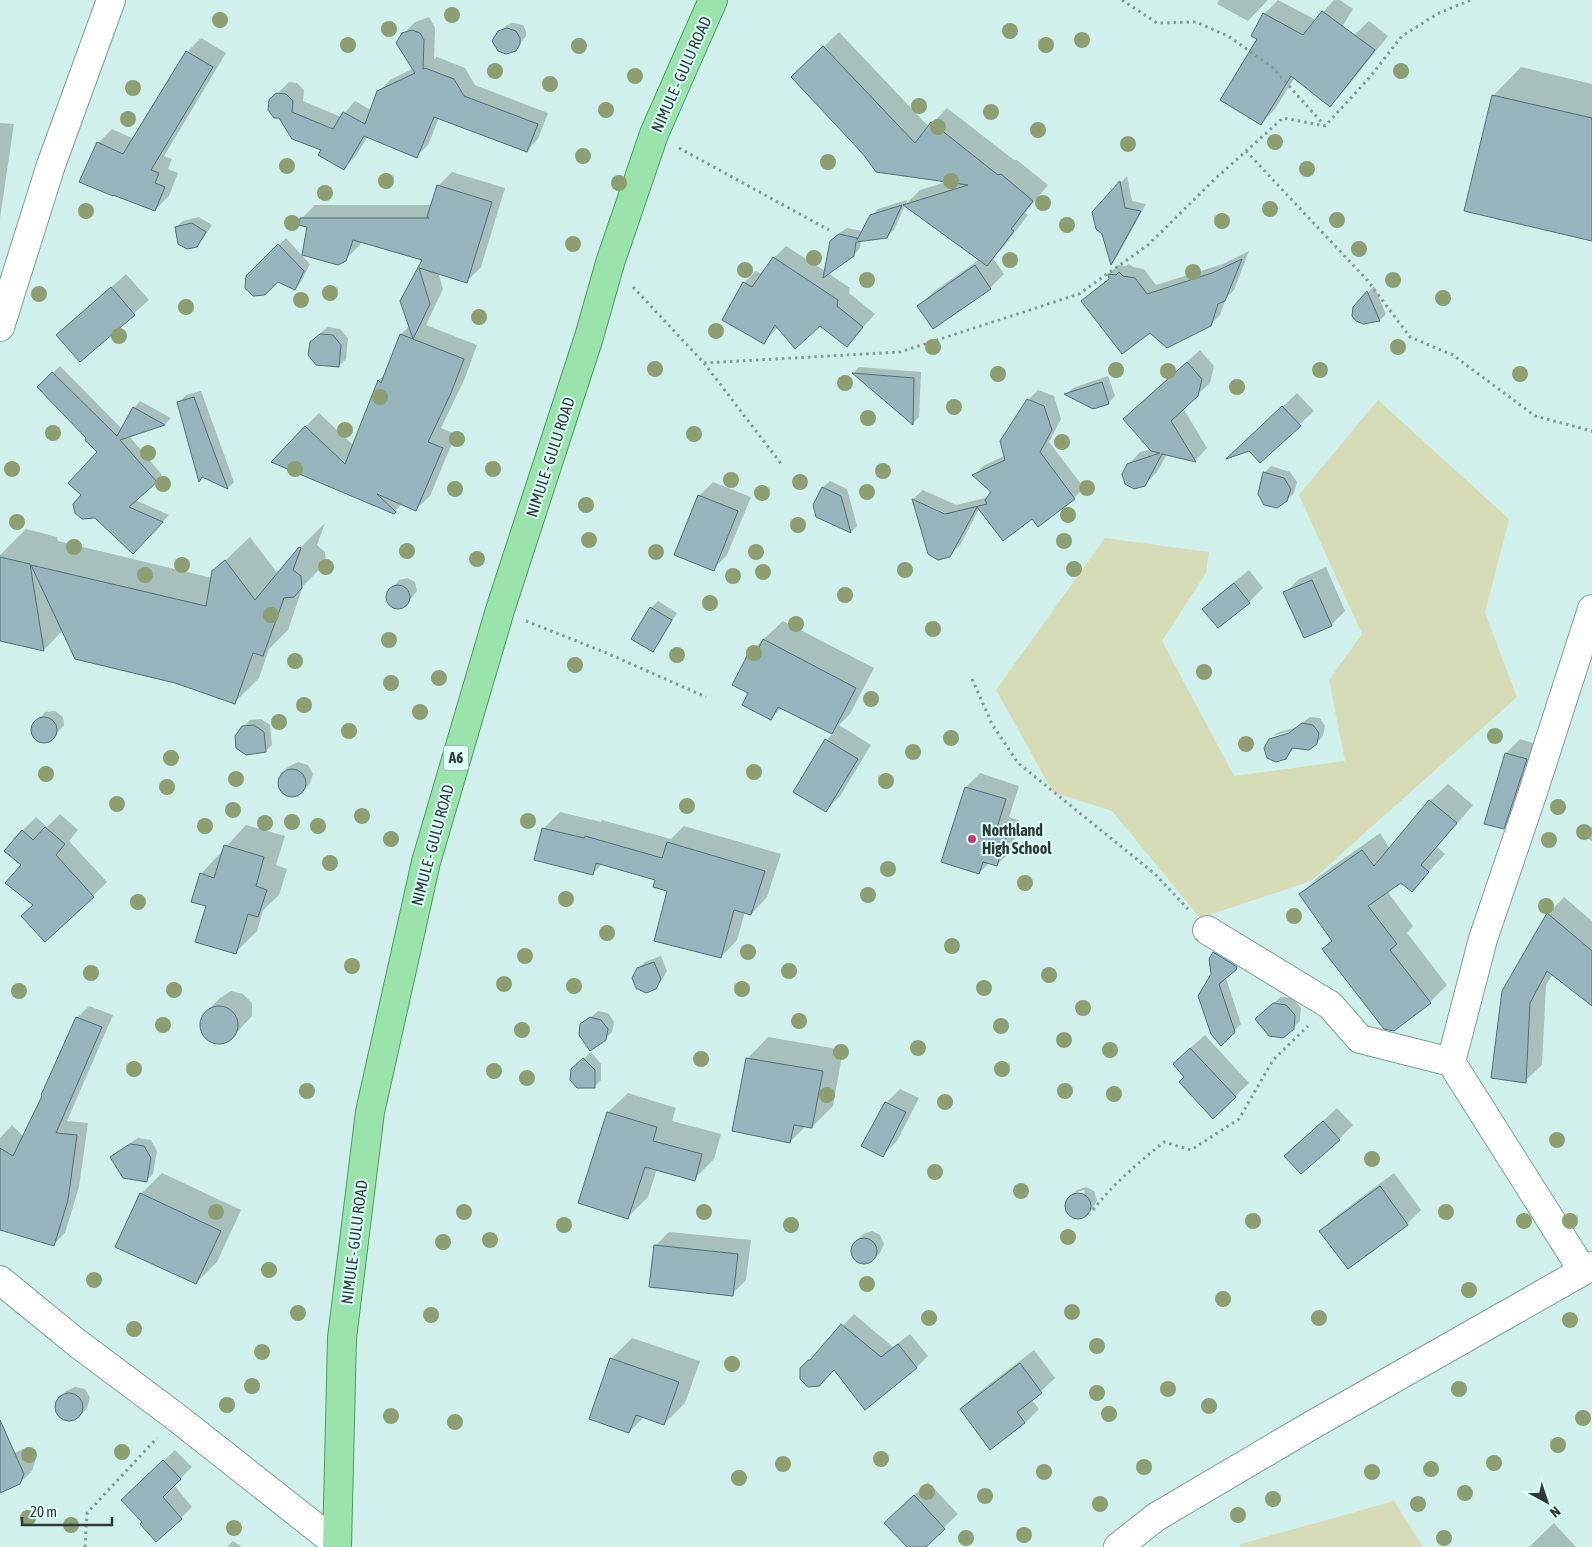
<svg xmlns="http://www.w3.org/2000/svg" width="1592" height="1547" font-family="'Asap Condensed',sans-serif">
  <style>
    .green { fill: #d6dcb7 }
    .shadow { fill: #0003; fill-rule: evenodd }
    .building { fill: #98b5bd; stroke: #546e76 }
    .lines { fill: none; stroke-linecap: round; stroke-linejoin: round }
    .minor-casing { stroke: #809d98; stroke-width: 30 }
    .primary-casing { stroke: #499c61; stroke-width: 30 }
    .path { stroke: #859b98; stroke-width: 3; stroke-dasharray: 2.5 4; stroke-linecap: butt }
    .minor { stroke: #fff; stroke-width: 28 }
    .primary { stroke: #9ae3ad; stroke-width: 28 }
    .tree { fill: #8c9e72 }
    .poi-dot { fill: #bf3877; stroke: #defef8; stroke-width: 2 }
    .labels { text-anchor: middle; stroke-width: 4; stroke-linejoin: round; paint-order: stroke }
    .shield { fill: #defef8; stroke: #637572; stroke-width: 1 }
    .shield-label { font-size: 15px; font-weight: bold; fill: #2e3a38 }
    .street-label { font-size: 16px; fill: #2e3a38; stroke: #defef8 }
    .poi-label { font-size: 16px; font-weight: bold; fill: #2e3a38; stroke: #defef8; text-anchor: start }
  </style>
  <rect width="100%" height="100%" fill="#d1f0eb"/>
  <path class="green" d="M1378 400 1509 519 1485 613 1517 697 1311 881 1200 918 1112 811 1053 792 996 690 1105 538 1209 552 1206 573 1162 641 1234 776 1345 761 1329 680 1362 634 1299 495Z
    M1394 1501 1423 1547H1240L1241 1544Z"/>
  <path class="shadow" d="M1219 0H1268L1248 21 1217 4Z
    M1278 0 1316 20 1334 0H1340L1353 9 1332 43 1339 49 1369 21 1388 36 1344 91 1330 105 1295 77 1275 109 1261 123 1259 39 1264 14Z
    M429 17 435 28 434 59 437 57 465 68 475 85 548 113 538 139 526 151 439 118 428 145 417 156 368 136 355 157 344 168 270 101 289 82 297 83 304 90 303 101 341 117 355 101 371 110 378 92 390 80 414 68 403 34 415 22Z
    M513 23 523 25 526 31V36L515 50 499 32 507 25Z
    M839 32 929 127 947 108 1014 160H1017L1048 185 1025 213 1028 215 1002 249 993 258 1004 274 990 288 934 327 919 306 933 292 980 259 905 205 894 230 887 237 861 240 860 248 853 256 828 273 850 288 849 293 875 314 847 345 820 324 778 327 764 342 744 283 756 271 762 274 774 258 786 246 825 271 831 241 838 234 847 228 863 231 871 216 878 209 907 200 906 204 920 190 949 181 808 62Z
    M201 38 226 53 164 156 172 159 168 169 178 173 169 196 155 210 98 143 112 129 134 139 187 52Z
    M1521 67 1592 84V240L1465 210 1494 95Z
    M0 123 14 124 0 218Z
    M452 172 505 188 481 267 467 281 438 272 443 289 426 325 477 345 465 378 441 428 456 434 430 496 416 509 402 504 394 512 305 427 319 413 353 445 379 380 387 372 401 334 410 326 402 302 424 259 361 241 360 245 345 260 301 219 315 205H432L438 186Z
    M1127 176 1132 201 1146 204 1117 257 1111 263 1103 233 1093 213Z
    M199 217 212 225 203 239 196 246 176 227 183 221Z
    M286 238 310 264 301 282 295 289 278 280 247 277Z
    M1249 251 1234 290 1226 298 1220 315 1210 325 1150 331 1083 301 1110 278 1109 274 1118 265 1126 266 1129 264 1133 267 1144 269 1156 285 1223 264Z
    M126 274 149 300 80 361 58 335Z
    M1374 286 1386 314 1380 320 1354 308Z
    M328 327 340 329 348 338 346 359 339 366 318 335Z
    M1200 350 1214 366 1210 383 1183 408 1207 448 1196 460 1167 454 1157 472 1144 485 1128 465 1140 452 1151 449 1136 407Z
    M60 366 122 429 134 408 140 401 171 418 165 424 129 436 162 475 135 500 169 515 133 552 95 516 82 495 98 452 88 438 38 387Z
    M859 367 921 372 919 417 913 423 853 373Z
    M1108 376 1115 396 1108 403 1066 394 1073 388Z
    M1038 390 1054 396 1061 419 1049 442 1084 488 1074 498 1032 518 979 509 960 545 949 555 930 553 913 499 923 490 956 505 989 497 993 492 974 475 983 466 1006 455 1028 400ZM927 505 952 516 950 518 927 507Z
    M201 391 234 482 228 488 203 476 199 480 179 402 186 395Z
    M1297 393 1314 411 1260 461 1242 445Z
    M1271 466 1290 472 1297 482 1294 493 1287 500 1264 473Z
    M830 481 847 489 857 526 851 532 817 516 814 505 823 487Z
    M713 482 751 497 727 555 713 569 699 496Z
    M325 523 317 545 325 552 326 563 303 586 288 630 269 649 259 678 235 702 63 630 44 650 0 639V555L26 529 57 537 58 541 212 578 213 572 250 537 278 574 300 548Z
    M1326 567 1345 611 1331 625 1285 593 1299 579Z
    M1249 570 1263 588 1249 602 1218 627 1204 609 1218 595Z
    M408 578 415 582 417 591 405 606 396 608 389 603 387 595 399 580Z
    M658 601 677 613 659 643 652 650 651 608Z
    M783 621 874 668 850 714 839 725 871 745 840 796 826 810V740L833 734 782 707 771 718 750 693 734 684 750 652Z
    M55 711 63 717 64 725 51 740 41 742 34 737 33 727 45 712Z
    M1310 717 1320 718 1325 726 1323 736 1316 743 1295 747 1286 758 1270 740 1272 738V739L1295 733 1294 730 1273 736 1277 733 1297 727Z
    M261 719 270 725 272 745 266 751 243 727 250 720Z
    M1520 739 1540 745 1518 814 1504 828 1506 753Z
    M298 762 308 765 313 774 310 784 303 791 294 797 283 794 278 785 281 774 288 767Z
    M980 773 1019 786 1009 817 1020 821 1011 851 997 865 990 862 979 873 942 862 966 787Z
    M1448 784 1473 805 1437 847 1445 854 1412 890 1402 881 1387 891 1413 926 1407 933 1447 985 1430 1002 1323 949 1332 940 1301 894 1318 877 1380 833 1390 849 1430 801Z
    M560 812 601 822 602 820 671 839 684 826 781 854 767 897 751 914 745 912 737 940 721 957 669 890 657 879 603 863 593 873 543 829Z
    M60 814 78 830 69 841 107 882 93 896 34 905 22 865V831L36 817 47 827Z
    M246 825 285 836 276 865 287 869 279 895 263 910 257 931 236 952 201 874Z
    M1592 826V841L1584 836Z
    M1564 897 1592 921V1005L1553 974 1546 985 1542 1065 1525 1081 1492 1077 1548 914Z
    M1221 946 1243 962 1226 978 1241 1024 1221 1044 1212 975 1214 953Z
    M661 956 667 971 662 980 655 988 638 969 645 962Z
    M231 991 243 994 252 1003V1016L229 1041 216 1043 205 1037 200 1025 205 1013 220 998Z
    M1281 997 1293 998 1301 1008 1300 1021 1293 1028 1263 1012Z
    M89 1006 113 1015 67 1121 88 1123 79 1187 65 1233 53 1245 0 1227V1138L12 1125 24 1137 77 1018Z
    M598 1011 608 1013 614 1022 612 1032 605 1039 582 1025Z
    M1205 1035 1249 1083 1214 1117 1186 1077 1188 1050Z
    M768 1037 843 1050 833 1106 812 1127 806 1126 790 1142 747 1059Z
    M591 1052 601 1064V1080L594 1087 577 1065Z
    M900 1089 919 1098 897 1141 883 1155 886 1103Z
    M628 1093 676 1108 672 1121 721 1134 714 1159 694 1179 657 1169 648 1197 628 1217 608 1112Z
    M1337 1108 1353 1125 1339 1139 1300 1142Z
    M138 1138 151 1140 157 1151 153 1174 146 1181 112 1157 118 1151Z
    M162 1173 241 1210 217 1262 196 1283 141 1194Z
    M1394 1173 1421 1210 1407 1224 1348 1267 1321 1231 1335 1217Z
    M1086 1187 1094 1191 1097 1200 1093 1208 1086 1215 1076 1218 1068 1214 1066 1205 1072 1195V1196L1085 1193 1084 1190 1074 1193 1077 1190Z
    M872 1231 880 1235 884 1244 880 1253 873 1260 863 1263 855 1259 852 1250 856 1241 863 1234Z
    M669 1232 751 1240 746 1280 732 1294 655 1246Z
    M854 1314 893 1347 910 1334 928 1356 917 1367 801 1369Z
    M632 1338 700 1361 685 1403 664 1424 644 1417 629 1432 611 1359Z
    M1034 1350 1055 1378 1032 1400 1039 1409 1025 1423 961 1409 975 1395Z
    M75 1387 85 1389 90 1398 87 1408 80 1416 71 1420 61 1418 56 1409 59 1398 66 1391Z
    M23 1449 31 1453 35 1462 32 1471 20 1483H0V1460Z
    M175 1450 192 1467 174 1485 192 1507 181 1518 143 1522 123 1500Z
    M928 1482 958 1514 924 1547H908L900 1509Z
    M1554 1523 1576 1547H1529Z
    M233 1541 242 1547H227Z"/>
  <path class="building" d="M1322 11 1375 50 1330 107 1291 76 1261 125 1220 100 1257 39 1251 36 1263 13 1303 35Z
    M507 28 516 31 520 38V44L516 51 506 54 498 51 492 41 498 31Z
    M412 30 420 33 424 40 423 69 425 68 454 79 464 96 538 124 527 152 434 117 417 158 364 136 344 170 318 155 321 150 292 139 279 118H274L268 110 269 100 276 93 286 94 293 101 292 112 333 129 343 112 365 124 377 91 415 73 396 43 402 33Z
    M823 46 915 143 931 122 998 175 1001 174 1033 201 1011 229 1014 231 987 266 903 205 968 185 876 172 863 154 791 77Z
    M186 51 213 67 151 170 159 173 155 183 165 187 155 211 113 195V196L79 182 97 142 123 154Z
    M1492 95 1592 118V241L1464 211Z
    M1120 181 1125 208 1141 211 1111 265 1102 234 1096 229 1092 212Z
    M437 185 492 202 467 283 419 268 430 304 413 339 464 359 451 393 428 442 443 448 416 511 377 494 396 512 394 514 271 462 305 426 345 464 378 380 381 383 400 334 413 339 400 301 422 260 353 240 346 261 338 265 302 255 307 227 299 225 300 218H429L427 217Z
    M902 205 887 238 856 242 854 256 823 278 830 241 839 234 857 238V240L870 215Z
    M192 223 206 232 197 247 187 249 178 244 175 227Z
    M278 244 304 271 295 290 278 282 265 295 253 296 245 288 246 276Z
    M773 257 838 300 837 306 863 327 847 347 820 326 795 349 775 325 764 344 722 320 743 282 752 287Z
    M1242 259 1225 301 1218 304 1211 326 1167 348 1150 333 1122 354 1081 301 1109 279 1108 274 1116 275 1119 272 1123 276 1135 278 1147 294 1212 273Z
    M975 265 991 289 933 329 917 306Z
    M111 287 135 315 80 362 56 335Z
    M1367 291 1380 321 1363 324 1356 321 1352 316 1353 307Z
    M320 334 333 335 341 345 339 367 316 365 308 355 310 342Z
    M1187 362 1202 379 1198 396 1171 421 1196 462 1162 454 1145 486 1134 489 1125 484 1122 474 1127 464 1160 453 1151 451 1123 419Z
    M52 372 117 436 133 407 165 425 120 440 157 482 129 507 163 522 133 554 95 518 82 519 75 513 73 504 81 495 68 483 97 452 85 440 86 438 37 387Z
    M852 373 914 378 913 425Z
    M1102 382 1109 404 1093 409 1064 394Z
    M194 397 211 444 228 489 202 477 199 482 177 402Z
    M1027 399 1044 406 1052 430 1040 452 1075 499 1038 527 1032 519 1003 541 977 507 950 557 938 560 928 554 912 499 945 514 987 504 985 500 991 492 972 475 1005 460 1000 441Z
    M1282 406 1301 426 1260 463 1249 451 1226 459Z
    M1263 472 1284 478 1291 489 1287 501 1277 508 1264 505 1258 494Z
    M822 487 841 496 851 533 816 517 813 505Z
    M698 495 738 511 714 571 674 555Z
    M299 547 301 548 293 570 301 576 302 588 294 597 284 598 263 656 253 653 235 704 175 683 75 659 31 565 206 606 212 571 225 560 255 600Z
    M0 557 30 564 44 651 0 641Z
    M1312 580 1332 626 1304 638 1283 592Z
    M1234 583 1250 603 1218 628 1202 609Z
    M386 597a12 12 0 1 1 24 0a12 12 0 1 1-24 0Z
    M650 607 672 620 653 652 631 639Z
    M763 639 856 688 832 734 778 707 771 720 742 705 748 693 732 685 749 652 755 656Z
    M31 730a13 13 0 1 1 26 0a13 13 0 1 1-26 0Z
    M1302 723 1313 725 1319 733 1317 744 1309 750 1292 748 1286 759 1276 762 1267 758 1264 748 1269 739 1289 733Z
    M254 725 264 732 266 752 246 755 236 748 235 736 242 726Z
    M825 739 858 759 826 812 793 792Z
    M1505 753 1527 759 1504 829 1484 824Z
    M278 783a14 14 0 1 1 28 0a14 14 0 1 1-28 0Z
    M965 787 1006 799 996 831 1007 835 997 866 983 862 979 874 941 862Z
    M1429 800 1457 823 1421 865 1429 872 1412 892 1401 883 1368 906 1397 944 1390 950 1431 1003 1394 1031 1384 1029 1322 949 1332 941 1299 894 1362 850 1374 866Z
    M45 827 65 844 56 855 94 897 45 942 21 916 33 905 5 883 21 865 4 851 22 830 33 840Z
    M542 828 584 838 585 836 662 858 667 842 765 871 751 915 734 910 721 958 654 941 667 891 653 887 655 880 596 863 593 875 534 860Z
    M224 845 264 857 256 886 267 890 258 917 248 914 236 954 195 942 206 906 191 902 200 873 214 878Z
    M1547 913 1592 951V1006L1547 971 1530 1003 1526 1083 1491 1078 1502 991Z
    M1213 952 1237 967 1236 970 1219 984 1235 1032 1221 1046 1211 1034 1198 996 1211 974 1209 959Z
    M654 962 661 979 656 989 646 993 636 988 632 978 637 968Z
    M1273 1003 1286 1005 1295 1015 1294 1029 1283 1038 1269 1036 1255 1019Z
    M200 1025a19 19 0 1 1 38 0a19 19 0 1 1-38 0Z
    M76 1017 102 1027 56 1133 77 1135 68 1200 54 1246 0 1230V1148L13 1156 42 1096 41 1095Z
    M590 1017 601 1020 608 1029 606 1040 590 1051 579 1035 580 1024Z
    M1190 1048 1236 1097 1213 1119 1179 1082 1184 1077 1173 1064Z
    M583 1058 595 1070V1088H577L570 1080 571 1069Z
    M746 1058 823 1071 812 1128 794 1125 790 1143 732 1131Z
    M885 1102 906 1112 883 1157 861 1146Z
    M607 1112 657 1127 653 1141 702 1154 695 1181 645 1167 628 1219 578 1203Z
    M1323 1121 1340 1140 1301 1174 1284 1156Z
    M130 1144 144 1146 151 1158 147 1182 123 1178 110 1157Z
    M1380 1186 1408 1225 1348 1269 1319 1231Z
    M140 1193 221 1231 196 1284 115 1247Z
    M1065 1206a13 13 0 1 1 26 0a13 13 0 1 1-26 0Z
    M851 1251a13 13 0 1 1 26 0a13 13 0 1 1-26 0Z
    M654 1245 738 1254 733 1296 649 1287Z
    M841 1324 881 1357 898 1344 917 1368 865 1410 834 1370 819 1386 808 1387 800 1379V1368L808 1360H810Z
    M610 1358 679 1382 664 1425 636 1415 629 1433 589 1419Z
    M1020 1363 1042 1393 1017 1412 1025 1423 990 1450 960 1409Z
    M55 1407a14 14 0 1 1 28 0a14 14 0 1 1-28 0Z
    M0 1420 24 1474 20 1484 0 1493Z
    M163 1460 181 1479 163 1497 182 1519 156 1542 140 1524 142 1522 121 1500Z
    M914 1495 945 1529 926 1547H907L884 1523Z"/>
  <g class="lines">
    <g class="minor-casing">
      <path id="minor" d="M0 327 51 165 111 0
        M1207 930 1330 1005 1360 1039 1451 1062
        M1583 1271 1451 1062 1483 939 1532 795 1592 609
        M0 1280 77 1343 176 1417 337 1544
        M1118 1547 1156 1517 1312 1425 1592 1266"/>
    </g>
    <g class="primary-casing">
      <path id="primary" d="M337 1547 342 1338 370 1112 426 862 500 610 589 337 610 263 654 134 713 0"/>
    </g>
    <path class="path" d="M1122 0 1157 23 1196 22 1228 36 1271 66 1325 126
      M679 148 829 230
      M1246 151 1368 281 1410 337 1453 355 1535 416 1592 431
      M633 287 704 363 782 465
      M704 363 900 352 1079 294 1148 245 1216 178 1283 118 1325 126 1370 77 1402 36 1439 13 1471 0
      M526 621 604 652 706 697
      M972 679 992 724 1018 763 1155 874 1188 909
      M1093 1210C1114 1183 1138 1163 1164 1142L1191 1150 1239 1119 1273 1060 1308 1026
      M85 1547 87 1513 157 1438"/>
    <use href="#minor" class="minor"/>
    <use href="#primary" class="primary"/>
  </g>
  <g class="tree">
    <circle cx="452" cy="15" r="8"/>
    <circle cx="220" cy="20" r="8"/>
    <circle cx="389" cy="29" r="8"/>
    <circle cx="1010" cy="31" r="8"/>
    <circle cx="1082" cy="40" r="8"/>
    <circle cx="348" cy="45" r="8"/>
    <circle cx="1046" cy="45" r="8"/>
    <circle cx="579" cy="46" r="8"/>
    <circle cx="495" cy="71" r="8"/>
    <circle cx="1401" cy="71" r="8"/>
    <circle cx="635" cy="76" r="8"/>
    <circle cx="550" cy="84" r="8"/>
    <circle cx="133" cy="88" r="8"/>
    <circle cx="919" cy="106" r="8"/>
    <circle cx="606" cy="110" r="8"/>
    <circle cx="991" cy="112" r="8"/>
    <circle cx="128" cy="119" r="8"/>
    <circle cx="938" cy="127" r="8"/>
    <circle cx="1038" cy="130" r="8"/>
    <circle cx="1275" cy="142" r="8"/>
    <circle cx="1128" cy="144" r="8"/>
    <circle cx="583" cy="156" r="8"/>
    <circle cx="828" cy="162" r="8"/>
    <circle cx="287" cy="166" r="8"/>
    <circle cx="1307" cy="169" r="8"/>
    <circle cx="386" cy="181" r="8"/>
    <circle cx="951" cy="181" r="8"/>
    <circle cx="619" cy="183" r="8"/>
    <circle cx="325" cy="193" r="8"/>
    <circle cx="1043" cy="203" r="8"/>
    <circle cx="1270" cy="209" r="8"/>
    <circle cx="86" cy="211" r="8"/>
    <circle cx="1337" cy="220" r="8"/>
    <circle cx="1222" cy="221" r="8"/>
    <circle cx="292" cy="223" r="8"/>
    <circle cx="1067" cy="225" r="8"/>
    <circle cx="573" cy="244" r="8"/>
    <circle cx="1359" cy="249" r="8"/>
    <circle cx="814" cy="258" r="8"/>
    <circle cx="1010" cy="260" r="8"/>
    <circle cx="745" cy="270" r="8"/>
    <circle cx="1193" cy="272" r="8"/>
    <circle cx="867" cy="280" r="8"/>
    <circle cx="1393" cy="280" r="8"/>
    <circle cx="330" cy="293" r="8"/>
    <circle cx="39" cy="294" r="8"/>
    <circle cx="1443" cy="298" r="8"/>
    <circle cx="301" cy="300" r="8"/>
    <circle cx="186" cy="307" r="8"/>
    <circle cx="479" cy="317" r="8"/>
    <circle cx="716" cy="331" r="8"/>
    <circle cx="119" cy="336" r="8"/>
    <circle cx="933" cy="347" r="8"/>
    <circle cx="1398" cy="347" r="8"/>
    <circle cx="655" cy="369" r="8"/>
    <circle cx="1116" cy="370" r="8"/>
    <circle cx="1320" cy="370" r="8"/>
    <circle cx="1168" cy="371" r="8"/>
    <circle cx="998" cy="374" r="8"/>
    <circle cx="1520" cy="374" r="8"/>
    <circle cx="845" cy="383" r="8"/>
    <circle cx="1237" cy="387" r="8"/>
    <circle cx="380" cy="397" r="8"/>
    <circle cx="954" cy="407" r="8"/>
    <circle cx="868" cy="418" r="8"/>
    <circle cx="345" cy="430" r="8"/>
    <circle cx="53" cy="433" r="8"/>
    <circle cx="694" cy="434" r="8"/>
    <circle cx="457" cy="439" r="8"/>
    <circle cx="1062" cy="442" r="8"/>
    <circle cx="148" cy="453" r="8"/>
    <circle cx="12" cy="469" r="8"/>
    <circle cx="295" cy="469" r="8"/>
    <circle cx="493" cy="469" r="8"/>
    <circle cx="883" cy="471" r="8"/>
    <circle cx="731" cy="480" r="8"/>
    <circle cx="800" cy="482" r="8"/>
    <circle cx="163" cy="484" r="8"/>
    <circle cx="1087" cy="488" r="8"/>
    <circle cx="455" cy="489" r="8"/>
    <circle cx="867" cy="492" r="8"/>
    <circle cx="762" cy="493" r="8"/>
    <circle cx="586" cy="505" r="8"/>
    <circle cx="1068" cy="515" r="8"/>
    <circle cx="17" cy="522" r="8"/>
    <circle cx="798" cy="525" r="8"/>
    <circle cx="589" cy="540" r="8"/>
    <circle cx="1064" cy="541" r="8"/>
    <circle cx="74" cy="547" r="8"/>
    <circle cx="407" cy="551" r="8"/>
    <circle cx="656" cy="552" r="8"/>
    <circle cx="756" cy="552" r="8"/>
    <circle cx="477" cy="559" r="8"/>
    <circle cx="182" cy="565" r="8"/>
    <circle cx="326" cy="567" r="8"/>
    <circle cx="1074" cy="569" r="8"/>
    <circle cx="905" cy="570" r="8"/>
    <circle cx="763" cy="572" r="8"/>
    <circle cx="145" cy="575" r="8"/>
    <circle cx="733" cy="576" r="8"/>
    <circle cx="845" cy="595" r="8"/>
    <circle cx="710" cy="603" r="8"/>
    <circle cx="271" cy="615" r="8"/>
    <circle cx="796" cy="624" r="8"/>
    <circle cx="933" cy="629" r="8"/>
    <circle cx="389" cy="640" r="8"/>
    <circle cx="754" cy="653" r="8"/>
    <circle cx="677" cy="655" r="8"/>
    <circle cx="295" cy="661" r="8"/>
    <circle cx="575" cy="665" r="8"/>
    <circle cx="1204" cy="672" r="8"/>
    <circle cx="439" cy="678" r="8"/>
    <circle cx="391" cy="683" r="8"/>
    <circle cx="871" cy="699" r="8"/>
    <circle cx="304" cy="705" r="8"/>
    <circle cx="420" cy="712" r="8"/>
    <circle cx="279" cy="722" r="8"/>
    <circle cx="349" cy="731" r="8"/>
    <circle cx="1495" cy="736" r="8"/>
    <circle cx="951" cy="738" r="8"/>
    <circle cx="1246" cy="744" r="8"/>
    <circle cx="913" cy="752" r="8"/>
    <circle cx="171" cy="758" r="8"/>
    <circle cx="754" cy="772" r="8"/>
    <circle cx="46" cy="774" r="8"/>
    <circle cx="236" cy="779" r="8"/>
    <circle cx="886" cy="781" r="8"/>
    <circle cx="167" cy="787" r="8"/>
    <circle cx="117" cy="804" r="8"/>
    <circle cx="687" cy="806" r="8"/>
    <circle cx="1558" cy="807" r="8"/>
    <circle cx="233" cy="810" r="8"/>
    <circle cx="362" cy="816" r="8"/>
    <circle cx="528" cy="821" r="8"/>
    <circle cx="292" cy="822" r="8"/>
    <circle cx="265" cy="823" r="8"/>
    <circle cx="205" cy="826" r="8"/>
    <circle cx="318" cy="826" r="8"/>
    <circle cx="1584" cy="832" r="8"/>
    <circle cx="391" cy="839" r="8"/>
    <circle cx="1549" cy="840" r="8"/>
    <circle cx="330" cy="863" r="8"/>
    <circle cx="888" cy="869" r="8"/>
    <circle cx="1025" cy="883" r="8"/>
    <circle cx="868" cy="895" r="8"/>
    <circle cx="566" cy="899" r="8"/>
    <circle cx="138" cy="902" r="8"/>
    <circle cx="1546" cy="906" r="8"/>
    <circle cx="1294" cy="916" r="8"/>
    <circle cx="607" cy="933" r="8"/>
    <circle cx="952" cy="946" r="8"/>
    <circle cx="748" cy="952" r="8"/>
    <circle cx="525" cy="956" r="8"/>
    <circle cx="352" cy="966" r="8"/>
    <circle cx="789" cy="971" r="8"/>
    <circle cx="91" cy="973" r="8"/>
    <circle cx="1049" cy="975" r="8"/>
    <circle cx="504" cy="984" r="8"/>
    <circle cx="574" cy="986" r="8"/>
    <circle cx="984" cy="988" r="8"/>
    <circle cx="742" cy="989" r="8"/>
    <circle cx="174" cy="990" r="8"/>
    <circle cx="19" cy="991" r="8"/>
    <circle cx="1083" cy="1008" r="8"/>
    <circle cx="799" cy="1021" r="8"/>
    <circle cx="163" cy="1025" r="8"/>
    <circle cx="1001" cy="1026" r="8"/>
    <circle cx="522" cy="1030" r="8"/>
    <circle cx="1064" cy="1040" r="8"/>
    <circle cx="918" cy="1048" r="8"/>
    <circle cx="1110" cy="1050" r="8"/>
    <circle cx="841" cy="1052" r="8"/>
    <circle cx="701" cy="1059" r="8"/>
    <circle cx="134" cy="1069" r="8"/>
    <circle cx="1002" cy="1069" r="8"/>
    <circle cx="494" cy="1071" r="8"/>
    <circle cx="527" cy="1078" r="8"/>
    <circle cx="307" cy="1091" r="8"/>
    <circle cx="1065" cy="1091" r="8"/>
    <circle cx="1114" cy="1094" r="8"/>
    <circle cx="827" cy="1095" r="8"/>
    <circle cx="945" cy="1102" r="8"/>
    <circle cx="1557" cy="1140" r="8"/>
    <circle cx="1372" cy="1159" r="8"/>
    <circle cx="935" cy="1172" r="8"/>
    <circle cx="1021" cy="1191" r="8"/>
    <circle cx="216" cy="1212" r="8"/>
    <circle cx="464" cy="1212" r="8"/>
    <circle cx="704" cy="1212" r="8"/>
    <circle cx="1446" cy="1212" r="8"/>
    <circle cx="1253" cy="1221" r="8"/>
    <circle cx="1524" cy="1221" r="8"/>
    <circle cx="1570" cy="1221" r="8"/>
    <circle cx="564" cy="1225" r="8"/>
    <circle cx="791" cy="1225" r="8"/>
    <circle cx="1068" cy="1237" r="8"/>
    <circle cx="490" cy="1240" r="8"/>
    <circle cx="443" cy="1242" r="8"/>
    <circle cx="269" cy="1270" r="8"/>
    <circle cx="94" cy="1280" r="8"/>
    <circle cx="867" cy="1284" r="8"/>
    <circle cx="1469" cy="1290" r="8"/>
    <circle cx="1223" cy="1299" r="8"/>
    <circle cx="1072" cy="1312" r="8"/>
    <circle cx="298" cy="1313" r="8"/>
    <circle cx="431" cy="1315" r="8"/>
    <circle cx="929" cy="1318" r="8"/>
    <circle cx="1319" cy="1318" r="8"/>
    <circle cx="1570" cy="1320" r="8"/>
    <circle cx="134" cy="1329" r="8"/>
    <circle cx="1097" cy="1346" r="8"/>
    <circle cx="262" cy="1352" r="8"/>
    <circle cx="732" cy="1364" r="8"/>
    <circle cx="252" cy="1386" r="8"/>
    <circle cx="1168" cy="1389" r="8"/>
    <circle cx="1459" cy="1389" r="8"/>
    <circle cx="1097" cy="1393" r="8"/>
    <circle cx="227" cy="1405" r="8"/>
    <circle cx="1209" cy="1406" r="8"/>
    <circle cx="1109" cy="1414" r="8"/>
    <circle cx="391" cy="1416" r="8"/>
    <circle cx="1583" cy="1418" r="8"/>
    <circle cx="455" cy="1422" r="8"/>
    <circle cx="1558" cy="1445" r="8"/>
    <circle cx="122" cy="1452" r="8"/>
    <circle cx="29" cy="1455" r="8"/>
    <circle cx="881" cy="1459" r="8"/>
    <circle cx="1494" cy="1463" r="8"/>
    <circle cx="783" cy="1464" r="8"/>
    <circle cx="1144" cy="1467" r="8"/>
    <circle cx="1431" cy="1469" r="8"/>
    <circle cx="1044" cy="1472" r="8"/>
    <circle cx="1372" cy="1472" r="8"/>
    <circle cx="739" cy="1478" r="8"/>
    <circle cx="927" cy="1492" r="8"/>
    <circle cx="1465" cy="1493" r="8"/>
    <circle cx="985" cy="1496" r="8"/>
    <circle cx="1273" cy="1499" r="8"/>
    <circle cx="1100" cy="1504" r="8"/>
    <circle cx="1418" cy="1504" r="8"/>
    <circle cx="1238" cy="1515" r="8"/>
    <circle cx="28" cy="1518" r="8"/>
    <circle cx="71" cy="1525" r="8"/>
    <circle cx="234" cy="1528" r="8"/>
    <circle cx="1024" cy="1535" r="8"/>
    <circle cx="966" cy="1538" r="8"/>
    <circle cx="1444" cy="1538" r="8"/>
  </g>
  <circle class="poi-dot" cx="972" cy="839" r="5"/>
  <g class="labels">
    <rect class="shield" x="443.5" y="745.5" width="25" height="25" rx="4"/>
    <g class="shield-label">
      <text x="456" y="763">A6</text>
    </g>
    <g class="street-label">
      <text transform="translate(681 74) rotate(-66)" y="6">NIMULE - GULU ROAD</text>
      <text transform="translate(550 457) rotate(-72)" y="6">NIMULE - GULU ROAD</text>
      <text transform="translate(432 845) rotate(-75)" y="6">NIMULE - GULU ROAD</text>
      <text transform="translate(354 1242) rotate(-83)" y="6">NIMULE - GULU ROAD</text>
    </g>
    <g class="poi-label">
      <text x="982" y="836">Northland<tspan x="982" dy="18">High School</tspan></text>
    </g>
  </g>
  <g transform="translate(1547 1502) rotate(140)" stroke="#defef8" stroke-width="4" paint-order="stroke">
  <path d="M0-4L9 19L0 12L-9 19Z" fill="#2e3a38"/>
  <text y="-8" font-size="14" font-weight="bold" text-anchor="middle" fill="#2e3a38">N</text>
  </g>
  <path d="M22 1517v8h90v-8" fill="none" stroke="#2e3a38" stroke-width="2.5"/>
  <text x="30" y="1517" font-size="15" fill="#2e3a38" stroke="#defef8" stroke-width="4" paint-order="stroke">20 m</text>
</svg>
